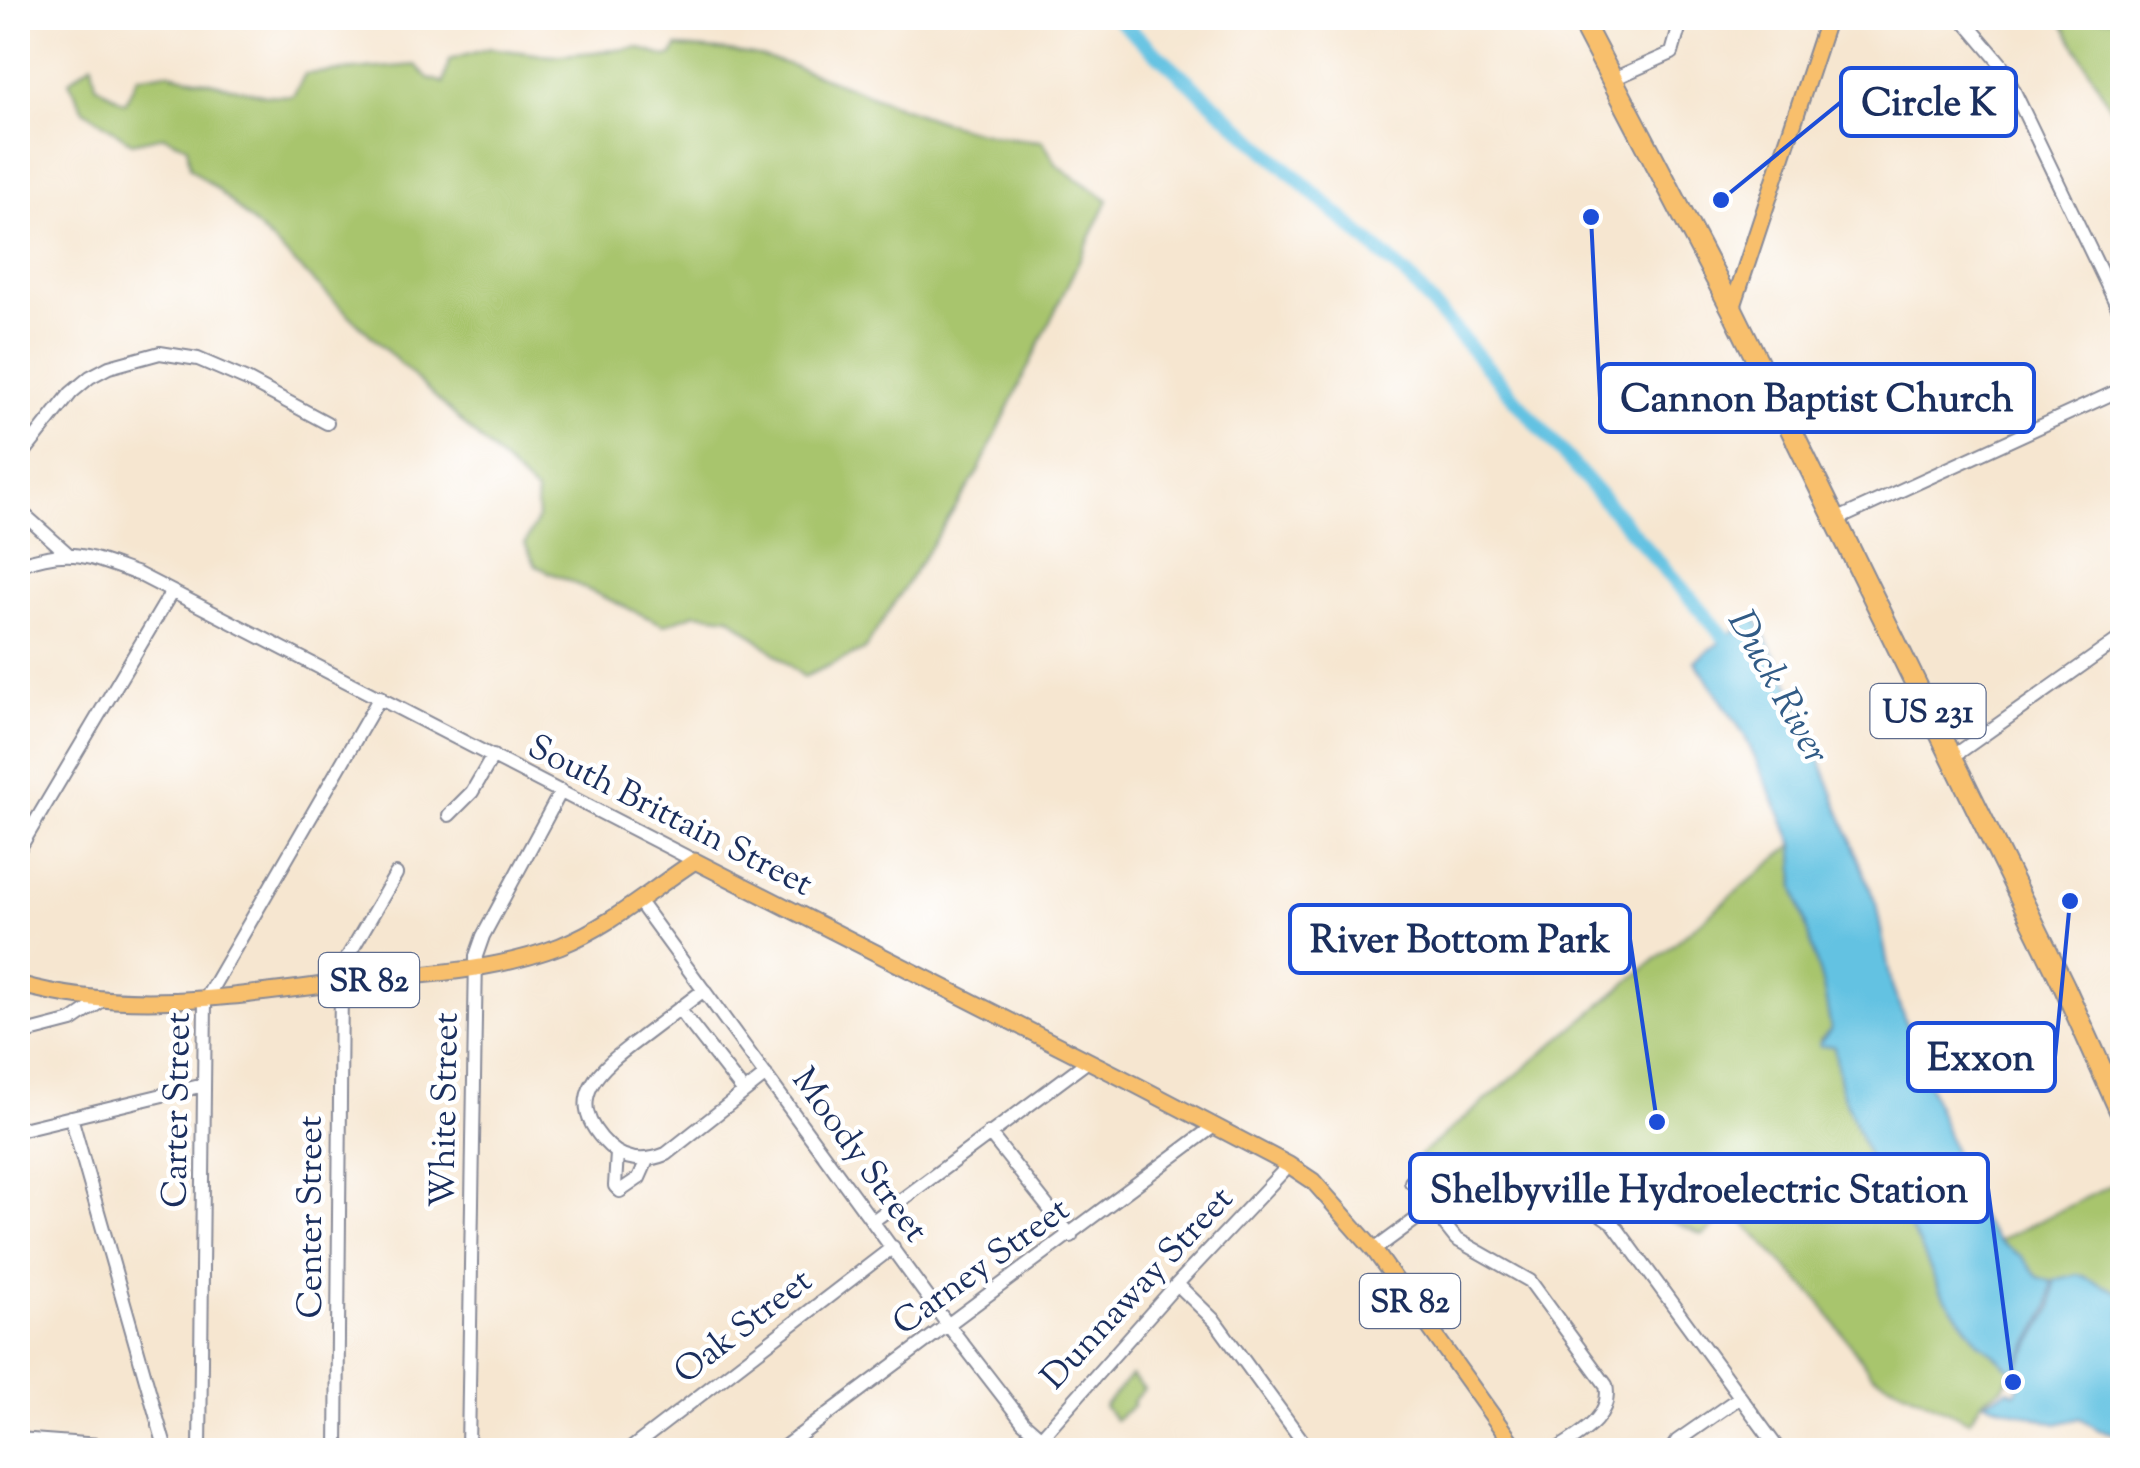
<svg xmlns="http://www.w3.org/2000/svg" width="2140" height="1468" font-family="'Sorts Mill Goudy',serif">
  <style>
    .green { fill: #a8c56d; stroke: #627a66; stroke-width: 2.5 }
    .water { fill: #64c2e2; stroke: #4078a0; stroke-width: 2.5 }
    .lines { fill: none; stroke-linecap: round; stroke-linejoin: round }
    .river { stroke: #64c2e2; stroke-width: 15 }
    .minor-casing { stroke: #888a97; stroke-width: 16 }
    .major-casing { stroke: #888a97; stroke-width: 19 }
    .highway-casing { stroke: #888a97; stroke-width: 24 }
    .minor { stroke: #fff; stroke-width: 12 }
    .major { stroke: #f8bf6c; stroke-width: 15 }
    .highway { stroke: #f8bf6c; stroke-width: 20 }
    .labels { text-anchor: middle; stroke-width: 9; stroke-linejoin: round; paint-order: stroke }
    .shield { fill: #fff; stroke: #5f6d8e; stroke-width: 2.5 }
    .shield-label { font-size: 32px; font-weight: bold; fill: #1b2f5e }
    .street-label { font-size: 35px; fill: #1b2f5e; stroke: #fff }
    .water-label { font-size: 38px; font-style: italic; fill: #315b86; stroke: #fff }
    .leader { fill: none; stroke: #1d4ed8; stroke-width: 4 }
    .callout-dot { fill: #1d4ed8; stroke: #fff; stroke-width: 4 }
    .callout { fill: #fff; stroke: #1d4ed8; stroke-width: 4 }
    .callout-label { font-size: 38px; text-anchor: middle; font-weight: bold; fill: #1b2f5e }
  </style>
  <rect width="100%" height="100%" fill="#fff"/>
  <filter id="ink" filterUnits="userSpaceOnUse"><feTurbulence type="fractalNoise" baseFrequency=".01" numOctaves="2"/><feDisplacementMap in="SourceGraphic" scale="20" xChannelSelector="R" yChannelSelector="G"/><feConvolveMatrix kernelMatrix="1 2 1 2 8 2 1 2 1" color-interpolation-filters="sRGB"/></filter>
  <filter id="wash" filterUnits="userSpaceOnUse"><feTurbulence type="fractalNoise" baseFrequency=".0048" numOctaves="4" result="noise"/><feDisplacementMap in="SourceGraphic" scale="40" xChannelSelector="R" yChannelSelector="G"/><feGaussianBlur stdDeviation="2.25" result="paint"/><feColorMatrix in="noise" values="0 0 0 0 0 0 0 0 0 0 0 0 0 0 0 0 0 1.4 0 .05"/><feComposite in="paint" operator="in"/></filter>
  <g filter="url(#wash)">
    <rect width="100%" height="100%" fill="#f6e6d0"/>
    <path class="green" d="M2060 18H2122V128Z
      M677 47C711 49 745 51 777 61 865 88 950 137 1043 141L1057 165 1108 200 977 474 864 650 804 677 730 617 695 613 664 625 536 566 525 544 538 518 536 493 217 189 190 168 187 146 164 136 132 143 84 110 69 81 92 63 96 85 125 103 137 77 166 72 266 95 293 96 305 74 416 65 428 78 444 83 449 60 490 48 551 56 638 48 666 57 673 55Z
      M1794 844 1795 888 1823 986 1831 1030 1820 1040 1821 1046 1834 1045 1841 1089 1876 1176 1919 1243 1940 1291 1978 1341 2013 1371 2003 1387 1982 1401 1969 1421 1871 1374 1820 1302 1734 1212 1703 1235 1597 1189 1436 1174 1419 1156Z
      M2122 1180V1294L2078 1274 2052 1282 2038 1277 2020 1256 1998 1241Z
      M1131 1376 1144 1389 1132 1402 1134 1405 1115 1420 1104 1406Z"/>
    <path class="water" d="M1755 616 1795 695 1876 904 1892 986 1977 1214 1998 1241 2021 1256 2038 1277 2052 1282 2049 1307 2013 1371 1978 1341 1940 1291 1919 1243 1876 1176 1841 1089 1834 1046H1820L1819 1044 1831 1029 1823 986 1795 888 1794 844 1744 734 1695 661Z
      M2078 1274 2122 1294V1435L2099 1430 2080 1418 2057 1424 1985 1402 2008 1390 2015 1393 2023 1378 2015 1372 2052 1308 2055 1280Z"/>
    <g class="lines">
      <path class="river" d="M1117 18 1408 277 1727 640 1735 656"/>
    </g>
  </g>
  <g filter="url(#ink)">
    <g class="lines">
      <g class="minor-casing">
        <path id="minor" d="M1962 18 2001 64 2122 316
          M1613 79 1672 53 1682 18
          M18 460 71 393 90 377 109 367 160 353 198 359 247 380 327 423
          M18 509 67 553
          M1836 520 2122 389
          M18 565C71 546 87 556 138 574L695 861
          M1951 758 2122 637
          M449 815 472 792 493 756
          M18 851 171 593
          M640 903 948 1325 1023 1422 1040 1437
          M704 990C683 1006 663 1021 642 1037 602 1067 559 1098 609 1146 626 1162 646 1162 666 1154L766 1075
          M679 1009 744 1092
          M18 1035 72 1021 100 1002
          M71 1117 166 1450
          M18 1130 204 1085
          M989 1133 1071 1236
          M617 1153 615 1186 620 1191 639 1178 647 1160
          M1411 1182 1547 1194 1585 1204 1613 1223 1779 1450
          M1432 1209 1456 1239 1530 1281 1606 1385C1613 1417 1580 1434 1556 1450
          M873 1221 1088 1061
          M1374 1250 1460 1187
          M1177 1284 1215 1321 1309 1450
          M18 1439 167 1450
          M200 1450 205 1000 380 697
          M337 1450 341 983 347 958 396 874
          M468 1450 476 956 483 936 561 791
          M629 1450 893 1247
          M780 1450 1214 1126
          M1030 1450 1177 1284 1289 1165
          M1671 1450 1677 1441 1740 1397"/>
      </g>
      <g class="major-casing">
        <path id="major" d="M1732 309 1828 18
          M18 984C135 1017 240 994 358 981 425 974 496 971 560 946 612 925 649 891 695 861L1134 1084 1289 1165 1313 1181 1374 1250 1517 1450"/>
      </g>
      <g class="highway-casing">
        <path id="highway" d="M1580 18 1732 309 2064 986 2122 1115"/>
      </g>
      <use href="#minor" class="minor"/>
      <use href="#major" class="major"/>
      <use href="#highway" class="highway"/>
    </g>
  </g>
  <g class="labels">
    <g class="shield">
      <rect x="1870.5" y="684" width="115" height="54" rx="8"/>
      <rect x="319" y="953" width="100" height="54" rx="8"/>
      <rect x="1360" y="1274" width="100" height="54" rx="8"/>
    </g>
    <g class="shield-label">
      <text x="1928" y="722">US 231</text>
      <text x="369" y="991">SR 82</text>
      <text x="1410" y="1312">SR 82</text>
    </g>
    <g class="street-label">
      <text transform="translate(671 814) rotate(27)" y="12">South Brittain Street</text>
      <text transform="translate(175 1110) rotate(-89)" y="12">Carter Street</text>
      <text transform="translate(443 1110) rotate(-89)" y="12">White Street</text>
      <text transform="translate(861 1154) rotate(54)" y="12">Moody Street</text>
      <text transform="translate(309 1217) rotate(-90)" y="12">Center Street</text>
      <text transform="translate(980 1265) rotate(-36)" y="12">Carney Street</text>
      <text transform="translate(1136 1287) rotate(-47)" y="12">Dunnaway Street</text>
      <text transform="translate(742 1325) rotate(-38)" y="12">Oak Street</text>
    </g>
    <g class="water-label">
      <text transform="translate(1780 686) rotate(61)" y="13">Duck River</text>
    </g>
  </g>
  <path class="leader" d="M1721 200L1841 102M1591 217L1600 398M1657 1122L1630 939M2070 901L2055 1057M2013 1382L1988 1188"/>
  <g class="callout-dot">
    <circle cx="1721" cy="200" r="10"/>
    <circle cx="1591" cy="217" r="10"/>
    <circle cx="1657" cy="1122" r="10"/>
    <circle cx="2070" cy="901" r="10"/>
    <circle cx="2013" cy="1382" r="10"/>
  </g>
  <g class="callout">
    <rect x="1841" y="68" width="175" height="68" rx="10"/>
    <rect x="1600" y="364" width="434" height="68" rx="10"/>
    <rect x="1290" y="905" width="340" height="68" rx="10"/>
    <rect x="1908" y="1023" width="147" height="68" rx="10"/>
    <rect x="1410" y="1154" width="578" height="68" rx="10"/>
  </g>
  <g class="callout-label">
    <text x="1929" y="115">Circle K</text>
    <text x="1817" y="411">Cannon Baptist Church</text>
    <text x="1460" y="952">River Bottom Park</text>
    <text x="1981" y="1070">Exxon</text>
    <text x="1699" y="1202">Shelbyville Hydroelectric Station</text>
  </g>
  <rect width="2140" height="1468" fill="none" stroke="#fff" stroke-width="60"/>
</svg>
